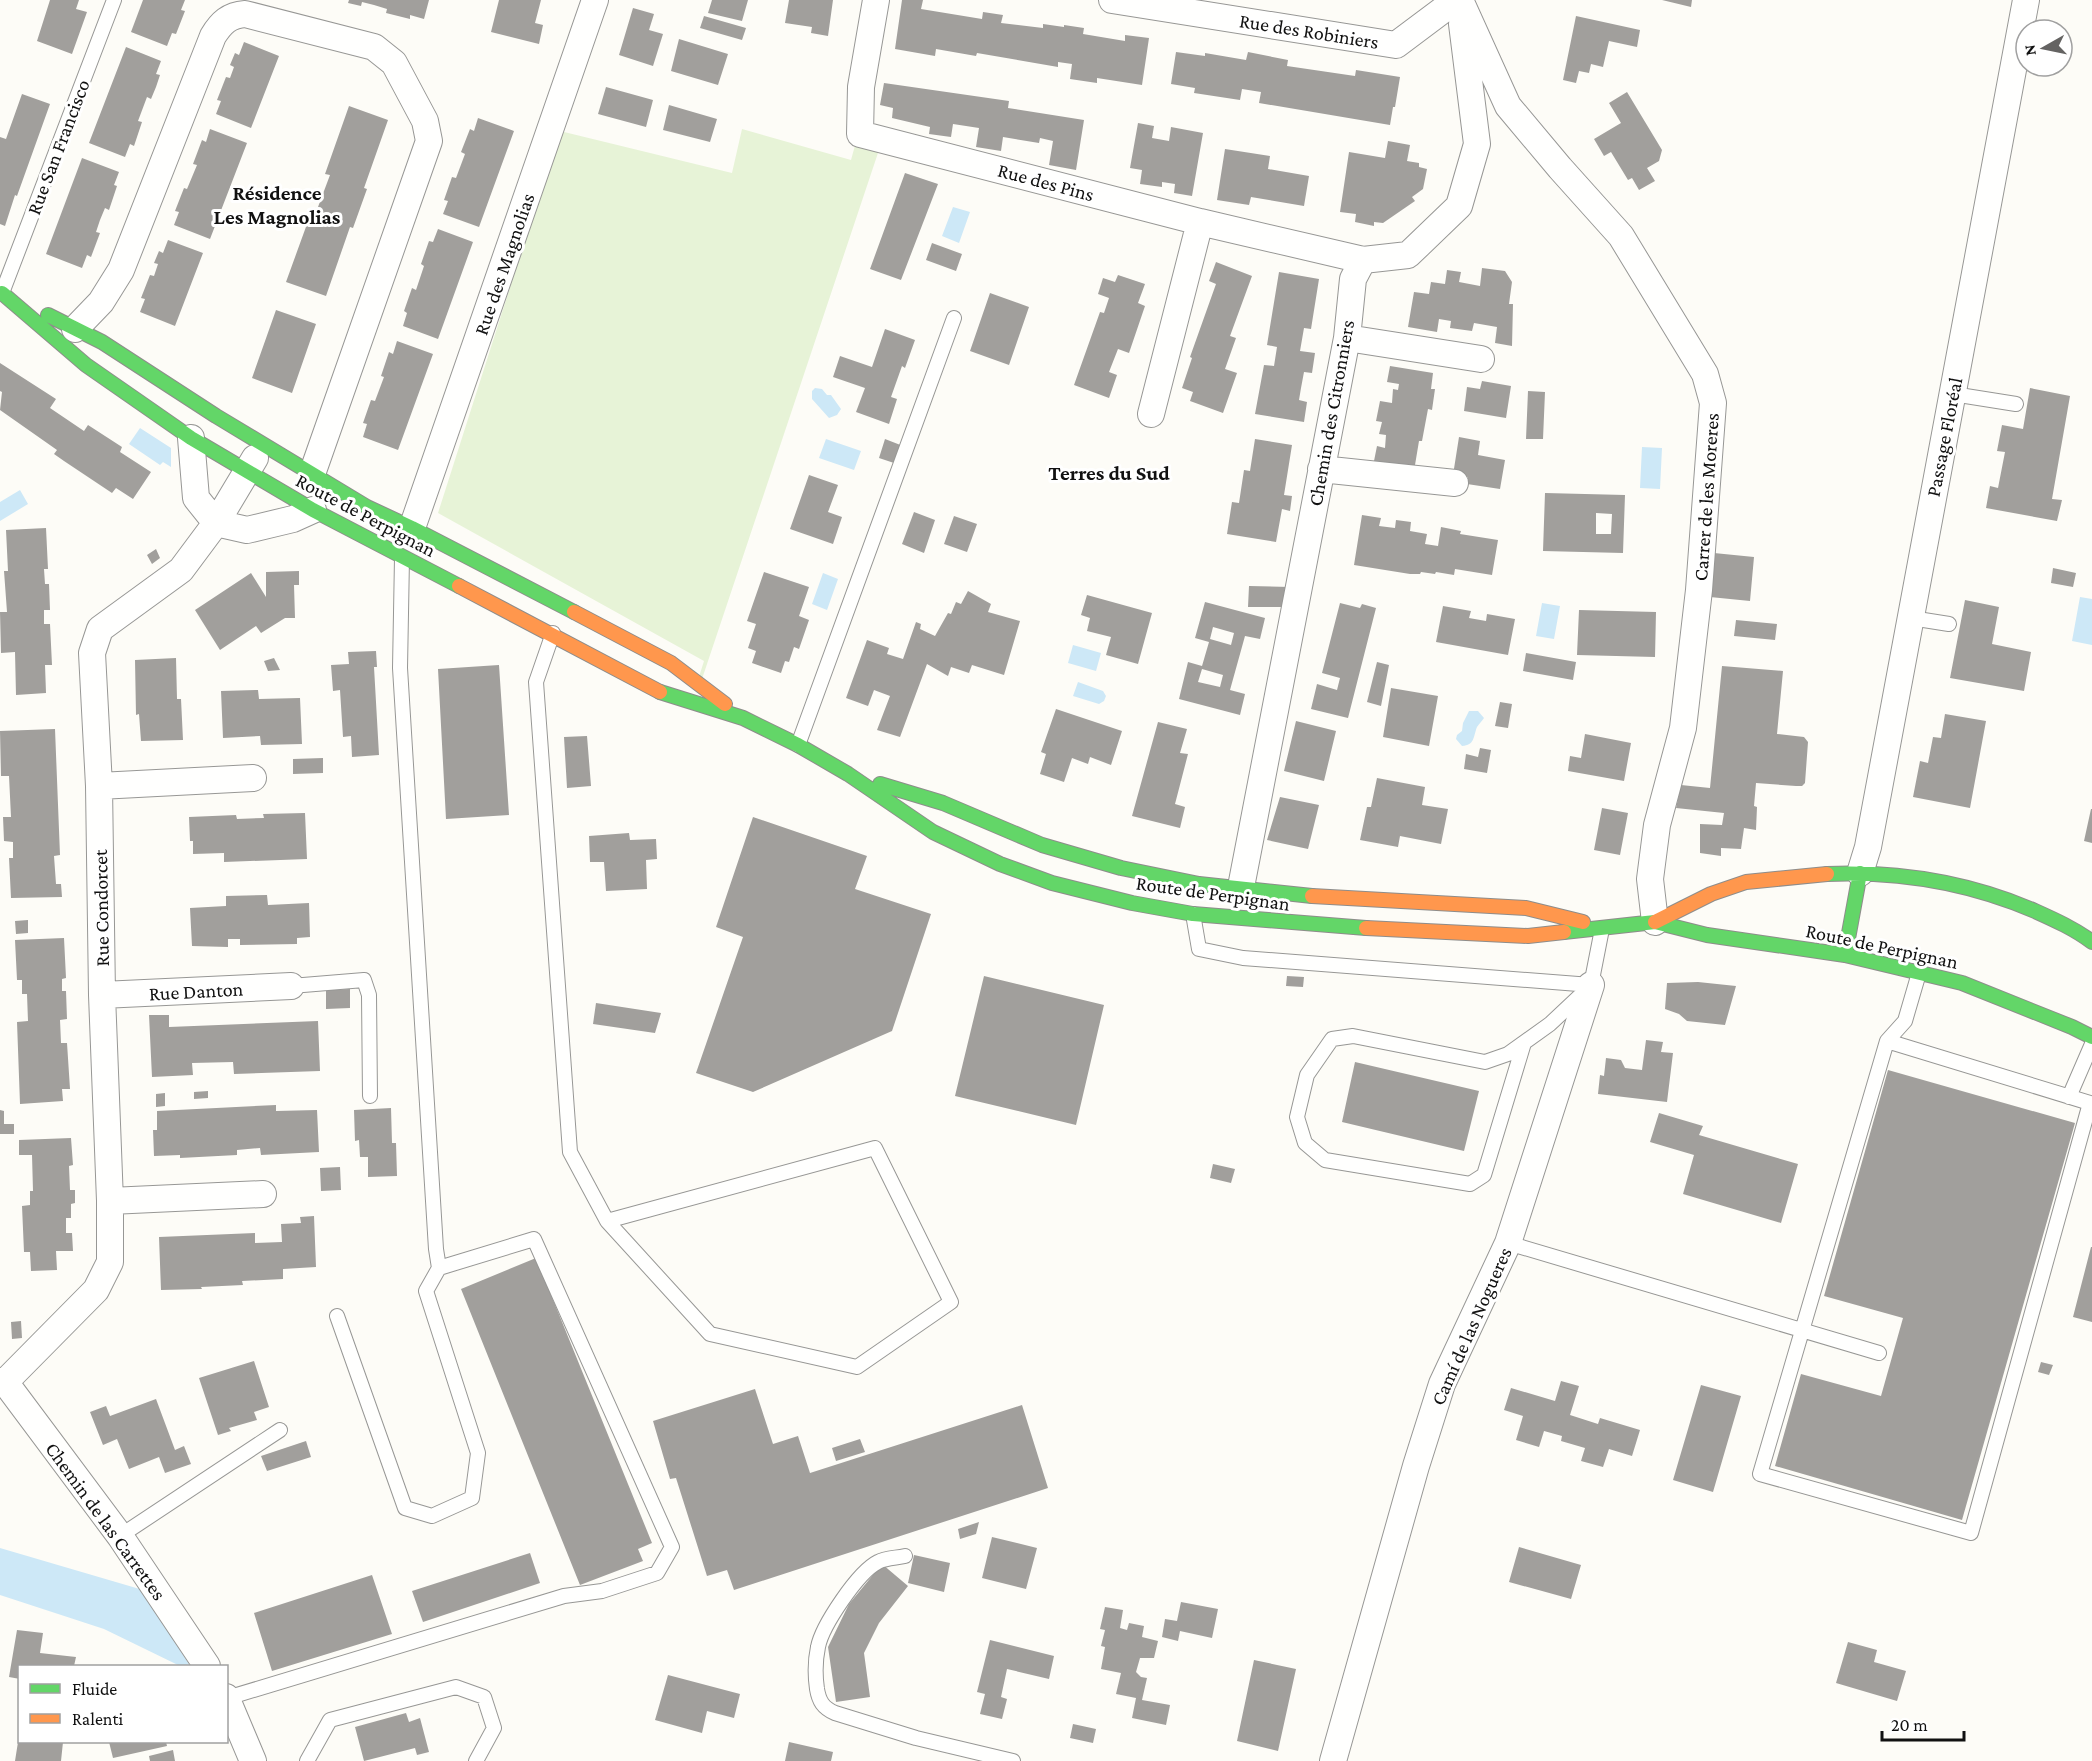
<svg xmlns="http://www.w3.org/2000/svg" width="2092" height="1761" font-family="'Crimson Pro',serif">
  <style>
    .green { fill: #e7f3d7 }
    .water { fill: #cde8f7 }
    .building { fill: #a19f9c; fill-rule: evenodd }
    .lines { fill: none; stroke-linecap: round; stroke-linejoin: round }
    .lane-casing { stroke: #979795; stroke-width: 16 }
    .street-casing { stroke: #979795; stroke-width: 28 }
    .fast-casing { stroke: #8e8d8b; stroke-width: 16 }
    .slow-casing { stroke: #8e8d8b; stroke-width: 16 }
    .lane { stroke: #fffffe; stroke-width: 14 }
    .street { stroke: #fffffe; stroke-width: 26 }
    .fast { stroke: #63d668; stroke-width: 14 }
    .slow { stroke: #ff974d; stroke-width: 14 }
    .labels { text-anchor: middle; stroke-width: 6; stroke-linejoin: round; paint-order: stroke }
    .street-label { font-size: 20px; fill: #111; stroke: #fff }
    .neighbourhood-label { font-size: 21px; font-weight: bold; fill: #111; stroke: #fff }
  </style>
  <rect width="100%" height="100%" fill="#fdfcf7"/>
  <path class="green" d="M742 129 851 160 859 131 883 138 702 679 698 680 704 661 438 513 560 131 732 173Z"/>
  <path class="water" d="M953 207 970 212 959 243 942 236Z
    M815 388 822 389 827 395H831L841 409 837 415 829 418 812 399V391Z
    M140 428 171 448V467L163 462 160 465 129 444Z
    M826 439 861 451 854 470 819 458Z
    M1642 447 1662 448 1660 489 1640 488Z
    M20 490 28 504 0 521V502Z
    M823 573 838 579 827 610 812 604Z
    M2080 597 2092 599V645L2072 641Z
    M1542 603 1560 606 1554 639 1536 636Z
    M1073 645 1101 653 1096 671 1068 663Z
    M1078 682 1103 691 1106 696 1104 701 1099 704 1073 696Z
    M1469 711H1478L1484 718C1482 721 1479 724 1477 727 1473 737 1475 745 1462 746L1456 739 1457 735 1462 731 1463 723Z
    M0 1548 143 1590 190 1666H180L104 1629 0 1595Z"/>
  <path class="building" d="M50 0H79L76 9 87 12 72 54 37 41Z
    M143 0H185L181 10 185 11 176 34 172 33 167 46 131 32Z
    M349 0H429L424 19 410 15V19L386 13 387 9 374 5 362 2 361 6 348 3Z
    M499 0H541L535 23 543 25 539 44 491 32Z
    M712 0H748L742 21 708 13Z
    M789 0H833L828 36 811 33 812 27 785 23Z
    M902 0H923L921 9 982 19 983 12 1003 15 1001 23 1043 28V24L1064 27V25L1084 28 1083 34 1125 41V35L1149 38 1142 85 1097 78V83L1070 79 1072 64 1058 62V67L977 53 976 56 936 49 935 56 895 49Z
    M1662 0H1692L1691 7Z
    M633 8 654 14 649 30 663 34 653 66 619 55Z
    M704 16 746 28 742 40 700 28Z
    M1576 16 1640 30 1637 47 1609 41 1603 67 1591 64 1589 73 1579 71 1576 83 1563 80Z
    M679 39 728 54 718 85 671 71Z
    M244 42 279 56 251 128 216 114 221 101 217 100 226 77 230 78 234 67 230 65 235 53 239 55Z
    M126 47 161 61 156 74 160 75 156 87 151 99 147 97 138 121 142 122 134 146 130 144 125 157 89 143Z
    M1176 52 1205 56V53L1246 60 1248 52 1288 60 1287 66 1355 76 1356 70 1400 77 1395 107H1393L1390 125 1259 103 1261 92 1242 89 1240 100 1194 93 1195 88 1171 84Z
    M884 83 1009 101 1008 108 1084 120 1076 170 1049 165 1053 141 1040 138 1039 143 1003 137 1001 151 976 147 979 128 953 124 951 137 929 134 930 127 892 118 893 108 880 105Z
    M606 87 653 100 646 127 598 114Z
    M1627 92 1662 150 1659 161 1647 168 1655 181 1639 190 1632 178 1628 180 1611 152 1604 156 1594 139 1621 123 1609 103Z
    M22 94 50 104 17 196 15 195 5 226 0 224V137L6 139Z
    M669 105 717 119 710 142 663 130Z
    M349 106 388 120 364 188 367 189 353 228 350 227 326 296 286 282 311 213 315 215 330 175 325 174Z
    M478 118 514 131 479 227 443 214 448 201 444 200 452 177 456 178 465 154 461 152 470 129 474 131Z
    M1138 123 1154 126 1152 138 1169 141 1171 127 1203 133 1192 196 1174 193 1175 184 1162 182V187L1140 184 1142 170 1130 168Z
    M210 129 247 143 210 239 174 225 179 212 175 211 184 188 187 189 197 165 193 164 202 140 206 142Z
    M1388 141 1410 145 1407 161 1419 163V167L1427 169 1423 189 1412 197 1415 201 1383 223 1374 222V226L1355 222 1356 214 1340 212 1349 152 1385 158Z
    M1225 149 1270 156 1268 169 1309 176 1304 206 1251 197 1249 205 1217 200Z
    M82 158 119 172 114 185 117 186 109 210 105 208 100 220 96 232 100 233 91 257 87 255 82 268 46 254Z
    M905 173 938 184 901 280 870 269Z
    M438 229 473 242 438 339 403 326 407 313 404 311 412 288 416 290 424 266 421 264 429 241 433 242Z
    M168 240 203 253 175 326 140 312 145 299 141 298 150 275 154 276 158 264 154 263 159 251 163 253Z
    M932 243 962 254 956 271 926 260Z
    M1216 262 1252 276 1230 336 1236 338 1225 369 1237 373 1223 413 1190 401 1193 392 1182 388 1192 358 1190 357 1216 284 1209 281Z
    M1482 268 1505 271 1512 282 1509 304H1513L1512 346 1495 343 1497 327 1474 323 1472 331 1450 328 1451 321 1439 319 1437 332 1408 327 1414 292 1429 294 1431 282 1445 284 1447 270 1461 272 1459 282 1480 286Z
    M1279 272 1319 279 1311 329 1304 328 1300 351 1315 353 1312 373 1304 372 1301 388 1299 400 1307 402 1304 422 1255 414 1264 365 1274 366 1277 347 1267 345Z
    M1118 275 1145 284 1138 303 1145 306 1129 353 1118 349 1109 372 1117 375 1109 398 1074 385 1100 312 1104 313 1109 298 1098 294 1103 278 1115 282Z
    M990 293 1029 307 1009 365 970 351Z
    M276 310 316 324 292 393 252 378Z
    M885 329 915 340 905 368 902 366 891 397 897 399 889 424 856 412 865 388 833 377 840 356 872 367Z
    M397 341 433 354 398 450 363 437 367 424 363 423 371 400 375 401 384 377 381 376 389 352 393 354Z
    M0 363 56 399 50 408 84 431 88 425 122 447 120 452 151 472 133 499 116 488 112 493 64 461 54 454 57 450 0 410 2 392 0 391Z
    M1390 366 1433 373 1431 389H1435L1432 410 1428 409 1422 441H1419L1413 477 1372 471 1377 446 1385 448 1386 435 1379 434 1382 422 1376 421 1380 401 1392 403 1393 389 1398 390 1399 384 1387 382Z
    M1482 381 1511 386 1506 418 1464 411 1467 387 1480 389Z
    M2030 388 2070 396 2052 499 2062 500 2057 521 1986 508 1990 486 1998 488 2005 452 1997 451 2002 425 2023 429Z
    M1528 391 1545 392 1543 439H1526Z
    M1459 437 1480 441 1478 455 1505 460 1500 489 1467 484 1468 477 1453 475Z
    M885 439 903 446 897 464 879 458Z
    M1255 439 1292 445 1284 495 1292 496 1290 511 1282 509 1276 542 1227 534 1232 502 1239 503 1244 470 1250 471Z
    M809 475 838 485 828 512 842 517 833 544 790 529Z
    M1545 493 1625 495 1623 553 1543 551ZM1596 513 1612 514 1611 534H1596Z
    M914 512 935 520 924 553 902 544Z
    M1362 515 1381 518 1379 526 1395 528 1396 520 1411 522 1410 531 1427 534 1425 544 1438 546 1441 527 1461 531 1460 534 1498 540 1492 575 1455 569 1454 575 1436 572 1435 574 1421 572 1420 574H1410L1354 565Z
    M954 516 977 524 967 552 944 544Z
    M46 528 48 569H44L45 584H49L50 610H44V624H50L52 665H45L46 693 16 695 15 652 1 653 0 612H7L4 571H8L6 530Z
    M156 549 160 558 152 564 147 555Z
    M1714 553 1754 557 1750 601 1710 597Z
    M2053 568 2076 573 2073 587 2051 583Z
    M299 571V585H294L295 618H285L261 633 256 626 220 650 195 610 251 573 266 597V572Z
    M764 572 809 587 799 616 809 620 799 649 794 647 789 662 785 661 781 673 752 663 756 651 748 648 756 624 747 621Z
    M1249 586 1290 587 1284 607H1248Z
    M968 591 991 604 988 612 1020 621 1004 675 972 665 969 673 951 667 948 676 927 664 900 737 877 730 890 696 874 690 868 706 846 698 867 640 889 648 887 654 903 659 916 622 921 624 920 629 935 636 948 613 951 614 956 602 961 604Z
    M1087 595 1152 613 1138 664 1106 655 1111 637 1087 631 1090 618 1081 615Z
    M1965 600 1999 607 1992 644 2031 652 2024 691 1950 678Z
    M1205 602 1265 618 1260 639 1245 636 1230 690 1245 694 1240 715 1179 699 1188 662 1202 666 1209 642 1195 638ZM1213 627 1234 633 1231 645 1210 639ZM1202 669 1223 675 1220 687 1198 682Z
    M1340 603 1360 608 1362 604 1376 608 1348 718 1311 709 1317 684 1337 690 1340 678 1322 673Z
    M1443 606 1471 611 1469 618 1486 621 1487 614 1515 619 1508 655 1436 642Z
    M1579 610 1656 612 1655 657 1577 655Z
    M1736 620 1777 624 1775 640 1734 636Z
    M376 651 377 667H374L379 755 352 757 351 736 343 737 340 690 333 691 331 665 349 664 348 652Z
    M1526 653 1576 662 1573 680 1523 671Z
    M176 658 177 699H181L183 740 141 741 139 714 136 715 135 660Z
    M274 658 280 670 268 671 264 661Z
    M1377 662 1389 665 1381 706 1367 702Z
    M499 665 509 815 446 819 438 669Z
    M1722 666 1783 671 1777 734 1804 737 1808 742 1805 783 1802 786H1796L1756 783 1754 806 1757 807 1756 830 1744 828 1741 849 1721 848V856L1700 853V824L1722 825 1724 813 1676 808 1681 785 1710 788Z
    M1391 688 1438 696 1429 746 1383 737Z
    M258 690 259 699 300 698 302 744 261 745 260 736 223 738 221 691Z
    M1500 702 1512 704 1508 728 1495 726Z
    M1056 709 1122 731 1111 765 1090 757 1088 764 1072 758 1064 782 1040 774 1046 754 1041 752Z
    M1945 714 1986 721 1970 808 1913 797 1920 761 1928 763 1933 737 1941 738Z
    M1296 721 1336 731 1324 781 1284 771Z
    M1158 722 1187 729 1180 753 1188 754 1175 804 1185 807 1180 828 1132 816Z
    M55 729 60 855 54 856 56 884H61L62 897 11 898 9 858H13V842L4 841 3 817H11L9 776H1L0 731Z
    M1585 734 1631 743 1624 781 1568 771 1570 756 1581 758Z
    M587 736 591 786 567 788 564 737Z
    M1480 748 1491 750 1487 773 1464 769 1466 754 1478 757Z
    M323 758V773L293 774V759Z
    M1377 778 1425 787 1422 805 1448 809 1441 844 1400 836 1398 847 1360 840 1367 807H1371Z
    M1280 797 1319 805 1308 849 1267 840Z
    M1602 808 1628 813 1620 855 1594 850Z
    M2091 809H2092V843L2084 841Z
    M305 813 307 859 224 862V853L193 854V841H190L189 817 236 815 237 819 264 818 263 814Z
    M753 817 867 856 855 889 931 914 892 1031 753 1092 696 1073 743 937 716 927Z
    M629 833 630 840 656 839 657 859 646 860 647 889 606 891 604 862H590L589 836Z
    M267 895 268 905 309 903 310 937 297 938V944L240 945V939H228V947L192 946 190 908 226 906V896Z
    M28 920V933L16 934 15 921Z
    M64 938 66 978 62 979V991H66L67 1019 60 1020 61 1043H67L70 1089H62L63 1101 20 1104 17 1022 28 1021 27 994H22V980H17L15 940Z
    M984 976 1104 1005 1076 1125 955 1096Z
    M1287 976 1304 977 1303 987 1286 986Z
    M1698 982 1736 986 1725 1025 1687 1021 1679 1014 1665 1009 1667 983Z
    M350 989V1008L326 1009V990Z
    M596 1003 661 1013 655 1033 593 1024Z
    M149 1015H169V1027L318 1021 320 1071 234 1074 233 1062 192 1063 193 1075 152 1077Z
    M1646 1040 1663 1042 1661 1052 1673 1053 1667 1102 1598 1094 1600 1075 1604 1076 1606 1058 1621 1060 1625 1068 1642 1070Z
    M1355 1062 1479 1091 1464 1151 1342 1122Z
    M1888 1070 2075 1123 1962 1520 1775 1466 1801 1374 1881 1396 1903 1318 1824 1296Z
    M208 1091V1098L194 1099V1092Z
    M165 1093V1106L156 1107V1094Z
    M276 1105V1111L317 1110 319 1152 261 1155 260 1148 237 1150V1155L180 1158V1155L154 1156 153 1130H157V1111Z
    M391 1108 392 1143H396L397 1176 368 1177V1157H360L359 1140 355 1141 354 1110Z
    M0 1110 4 1111V1124H14V1134H0Z
    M1659 1113 1703 1126 1699 1135 1798 1164 1781 1223 1683 1194 1694 1155 1650 1142Z
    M71 1138 73 1165 69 1166 70 1190H75V1203L71 1204V1218H66V1233H72L73 1251H56L57 1270 31 1271 30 1252H24L22 1206 30 1205V1191H33L32 1155H19V1140Z
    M1213 1164 1235 1169 1231 1183 1210 1178Z
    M340 1167 341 1190 321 1191 320 1168Z
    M314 1216 316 1267 283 1269V1279L242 1281 243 1285 201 1287 202 1289 161 1290 159 1237 255 1233V1243L282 1242 281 1224 301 1223 300 1217Z
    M2091 1247H2092V1322L2073 1317Z
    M536 1258 652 1543 638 1549 643 1561 580 1585 461 1289Z
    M21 1321 22 1338 12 1339 11 1322Z
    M254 1361 269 1407 254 1412 257 1420 229 1428 231 1431 218 1435 199 1378Z
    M2041 1362 2053 1365 2049 1375 2038 1372Z
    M1561 1381 1579 1386 1570 1415 1598 1424 1600 1418 1640 1430 1632 1456 1609 1449 1603 1467 1581 1461 1585 1448 1561 1441 1562 1436 1544 1431 1539 1447 1516 1440 1523 1416 1504 1410 1511 1388 1555 1401Z
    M1701 1385 1741 1396 1713 1492 1673 1480Z
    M755 1389 773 1444 798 1436 810 1473 1022 1405 1048 1488 734 1590 727 1570 707 1576 676 1478 670 1479 653 1421Z
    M156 1399 175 1450 184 1446 191 1464 165 1473 159 1457 129 1469 117 1439 103 1445 90 1412 106 1406 110 1416Z
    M860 1439 865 1452 836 1461 832 1448Z
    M306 1441 311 1457 267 1471 261 1456Z
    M979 1522 976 1534 960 1539 958 1529Z
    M992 1537 1037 1548 1026 1589 982 1578Z
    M1519 1547 1581 1565 1571 1599 1509 1582Z
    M530 1553 540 1583 423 1622 412 1591Z
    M914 1555 950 1563 944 1592 908 1583Z
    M882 1564 908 1586 879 1623 864 1653 870 1697 836 1702 828 1647 849 1604Z
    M372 1575 392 1634 272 1671 254 1613Z
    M1181 1602 1218 1609 1212 1638 1180 1631 1178 1641 1162 1637 1165 1619 1177 1621Z
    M1105 1607 1123 1610 1120 1628 1127 1630 1129 1623 1144 1626 1142 1637 1158 1641 1154 1658H1140L1136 1672 1141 1677 1147 1678 1142 1700 1170 1705 1166 1725 1132 1718 1136 1698 1116 1694 1121 1673 1101 1669 1105 1647 1101 1646 1105 1630 1100 1629Z
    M17 1630 43 1633 40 1653 76 1657 74 1666H20V1679L9 1677Z
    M990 1640 1054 1656 1049 1679 1007 1669 1001 1697 1007 1699 1002 1719 980 1714 985 1694 977 1692Z
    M1848 1642 1877 1650 1874 1662 1906 1671 1897 1701 1836 1683Z
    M1254 1660 1296 1669 1278 1751 1237 1741Z
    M668 1675 740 1694 734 1718 707 1711 702 1733 655 1720Z
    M406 1713 409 1722 420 1718 429 1752 417 1755 415 1748 364 1761 355 1727Z
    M1073 1724 1096 1729 1093 1743 1070 1738Z
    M18 1742H63L61 1761H15Z
    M109 1742H166L167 1746 113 1758Z
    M789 1742 833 1752 831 1761H785Z
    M173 1750 175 1761H150L149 1756Z"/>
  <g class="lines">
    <g class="lane-casing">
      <path id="lane" d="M2 293 114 0
        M1953 394 2016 404
        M402 558 400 668 436 1249 439 1268
        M1911 618 1949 624
        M553 633 536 682 570 1152 607 1221 710 1334 857 1367 951 1302 875 1148 607 1221
        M798 745 954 318
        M1193 914 1199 949 1243 958 1591 985
        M1591 985 1602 929
        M291 986 364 980 369 995 370 1096
        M1887 1041 2090 1103 1971 1533 1760 1474Z
        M1887 1041 1905 1021 1919 973
        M1524 1043 1484 1175 1470 1184 1325 1160 1305 1143 1297 1117 1307 1075 1332 1039 1353 1036 1485 1062 1508 1054 1550 1024 1585 991
        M2069 1097 2092 1044
        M1508 1243 1879 1353
        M120 1536 280 1430
        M905 1556C896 1558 885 1558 878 1562 858 1572 822 1626 818 1647 815 1661 815 1675 817 1689 819 1701 823 1708 835 1713L916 1738 1013 1761
        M227 1698 564 1596 602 1591 657 1573 672 1547 534 1239 439 1268 426 1291 478 1453 472 1498 432 1516 405 1508 337 1316
        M307 1761 330 1720 456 1687 484 1697 494 1728 476 1761"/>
    </g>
    <g class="street-casing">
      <path id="street" d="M876 0 861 87 860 134 1200 222 1363 260
        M1112 0 1396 45 1456 0
        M1460 0 1508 106 1560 168 1621 236 1705 374 1713 403 1699 590 1683 728 1657 825 1650 879 1655 922
        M75 329 101 302 121 270 213 36C221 23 229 15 245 14L374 47 394 63 425 121 429 141 312 474
        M1347 338 1481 359
        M1151 414 1200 222
        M191 438 196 498 216 523 247 530 293 519 313 510
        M1321 469 1455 483
        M412 528 595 0
        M99 786 253 778
        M1860 873 1868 847 2026 0
        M1241 887 1347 338 1353 279 1363 260 1408 255 1459 206 1477 144 1462 24
        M102 995 291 986
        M110 1201 263 1194
        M0 1381 5 1382 120 1536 207 1666
        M5 1382 96 1290 110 1262V1201L102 995 99 786 92 653 100 629 181 570 216 523 255 458
        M226 1697 253 1761
        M1333 1761 1416 1466 1442 1384 1508 1243 1591 985"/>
    </g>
    <g class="fast-casing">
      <path id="fast" d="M2 293 86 365 191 438 313 510 459 586
        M48 315 102 342 216 416 367 507 412 528 574 612
        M660 692 743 718 798 745 848 774 933 832 1000 864 1052 883 1132 903 1193 914 1366 928
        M880 784 943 803 1042 845 1121 868 1199 884 1312 896
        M1827 874C1899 871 1970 883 2035 911 2055 920 2075 929 2092 942
        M1564 932 1655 922 1707 935 1845 955 1962 983 2072 1027 2092 1037
        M1845 955 1860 873"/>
    </g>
    <g class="slow-casing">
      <path id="slow" d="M459 586 660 692
        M574 612 671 663 725 704
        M1312 896 1526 908 1583 922
        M1655 922 1711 894 1746 882 1827 874
        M1366 928 1528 936 1564 932"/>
    </g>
    <use href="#lane" class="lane"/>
    <use href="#street" class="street"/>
    <use href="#fast" class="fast"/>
    <use href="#slow" class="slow"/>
  </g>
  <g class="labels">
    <g class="street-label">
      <text transform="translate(1309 31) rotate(9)" y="7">Rue des Robiniers</text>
      <text transform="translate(58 147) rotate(-69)" y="7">Rue San Francisco</text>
      <text transform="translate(1046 182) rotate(15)" y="7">Rue des Pins</text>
      <text transform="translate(504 264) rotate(-71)" y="7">Rue des Magnolias</text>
      <text transform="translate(1331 413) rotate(-80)" y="7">Chemin des Citronniers</text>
      <text transform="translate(1944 437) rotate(-79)" y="7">Passage Floréal</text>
      <text transform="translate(1706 497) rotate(-86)" y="7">Carrer de les Moreres</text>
      <text transform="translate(366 515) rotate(28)" y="7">Route de Perpignan</text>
      <text transform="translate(1213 893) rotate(8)" y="7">Route de Perpignan</text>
      <text transform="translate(101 908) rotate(-91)" y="7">Rue Condorcet</text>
      <text transform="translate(1882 946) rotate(12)" y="7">Route de Perpignan</text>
      <text transform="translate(196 991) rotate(-3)" y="7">Rue Danton</text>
      <text transform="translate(1471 1326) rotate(-66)" y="7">Camí de las Nogueres</text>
      <text transform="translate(106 1521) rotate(54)" y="7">Chemin de las Carrettes</text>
    </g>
    <g class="neighbourhood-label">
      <text x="277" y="200">Résidence<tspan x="277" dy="24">Les Magnolias</tspan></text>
      <text x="1109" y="480">Terres du Sud</text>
    </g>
  </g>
  <rect x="18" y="1665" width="210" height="78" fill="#ffffff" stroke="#a0a0a0" stroke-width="1.5"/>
  <rect x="30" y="1684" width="30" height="9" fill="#63d668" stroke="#a0a0a0" stroke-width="1.5"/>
  <text x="72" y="1695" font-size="18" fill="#111111">Fluide</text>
  <rect x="30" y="1714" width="30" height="9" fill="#ff974d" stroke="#a0a0a0" stroke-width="1.5"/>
  <text x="72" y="1725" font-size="18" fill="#111111">Ralenti</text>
  <g transform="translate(2044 48) rotate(261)"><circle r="28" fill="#ffffff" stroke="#a0a0a0" stroke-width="1.5"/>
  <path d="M0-4.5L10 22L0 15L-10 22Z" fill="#646362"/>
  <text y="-9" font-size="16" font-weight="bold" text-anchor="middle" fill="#111111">N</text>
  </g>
  <path d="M1882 1731v9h82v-9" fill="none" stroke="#111111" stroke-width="3"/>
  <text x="1891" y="1731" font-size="18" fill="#111111" stroke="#ffffff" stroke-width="4.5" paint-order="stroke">20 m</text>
</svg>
